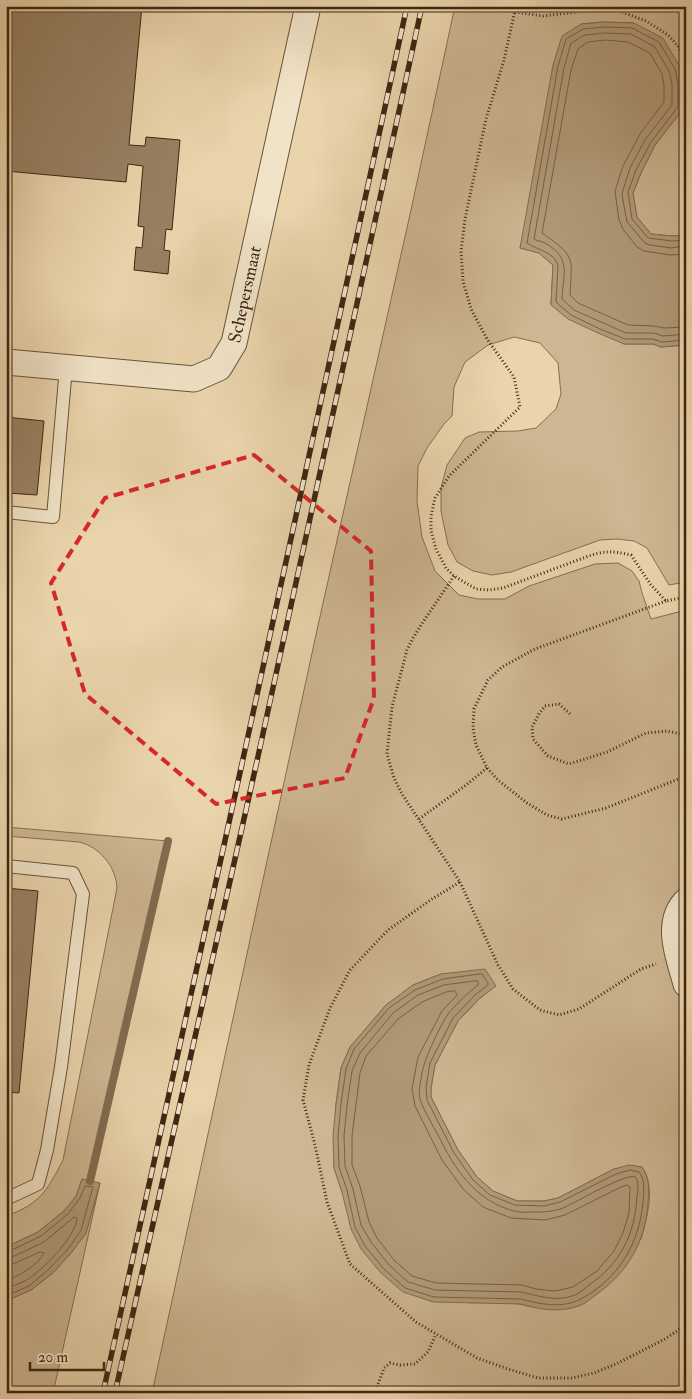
<svg xmlns="http://www.w3.org/2000/svg" width="692" height="1399" font-family="'IM FELL Double Pica',serif">
  <style>
    .green { fill: #cdb691; stroke: #866e52; fill-rule: evenodd }
    .water { fill: #b09977; stroke: #826b4f }
    .lines { fill: none; stroke-linecap: round; stroke-linejoin: round }
    .shore { stroke: #776045; stroke-width: 1 }
    .stream { stroke: #826b4f; stroke-width: 8 }
    .building { fill: #978062; stroke: #3e2613 }
    .lane-casing { stroke: #695239; stroke-width: 14 }
    .street-casing { stroke: #695239; stroke-width: 27 }
    .path { stroke: #3e2613; stroke-width: 3; stroke-dasharray: 1 2.5; stroke-linecap: butt }
    .lane { stroke: #f1e3c8; stroke-width: 12 }
    .street { stroke: #f1e3c8; stroke-width: 25 }
    .rail-casing { stroke: #3e2613; stroke-width: 5.5 }
    .rail { stroke: #f1e3c8; stroke-width: 4; stroke-dasharray: 11; stroke-linecap: butt }
    .marked { fill: none; stroke: #d62828; stroke-width: 4; stroke-dasharray: 10 6; stroke-linejoin: round }
    .labels { text-anchor: middle; stroke-width: 4.5; stroke-linejoin: round; paint-order: stroke }
    .street-label { font-size: 18px; fill: #3e2613; stroke: #f1e3c8 }
  </style>
  <rect width="100%" height="100%" fill="#ead4ab"/>
  <filter id="stains"><feTurbulence type="fractalNoise" baseFrequency=".004" numOctaves="4"/><feColorMatrix values="0 0 0 0 .2 0 0 0 0 .09 0 0 0 0 .02 0 0 0 .5 -.17"/></filter>
  <radialGradient id="worn" r=".72"><stop offset=".6" stop-color="#630" stop-opacity="0"/><stop offset="1" stop-color="#630" stop-opacity=".3"/></radialGradient>
  <path class="green" d="M455 6H686V235L672 236 651 234 637 217 633 193 641 173 655 145 683 109 634 23 604 22 581 24 520 248 539 253 553 265 551 304 624 344H653L661 347 686 345V582L669 585 647 548 634 541 617 539 600 540 511 572 492 575 473 571 457 562 448 545 441 511V488L447 465 465 438 479 432 518 431 536 428 556 409 561 394 558 363 540 343 514 337 488 345 465 362 454 387 452 416 444 424 427 448 418 466 417 501 422 537 435 571 459 595 478 599H505L529 586 595 564 618 563 632 571 639 581 642 593 651 619 686 610V889L670 957 686 1014V1393H152L317 630 411 210ZM441 974 495 986 479 999 458 1021 435 1065 431 1088V1097L458 1150 477 1177 493 1191 517 1201H544L558 1198 614 1169 642 1167C656 1187 647 1217 641 1239L532 1307C512 1301 491 1302 470 1303L342 1192 334 1168 336 1104 341 1068 350 1047 386 1005 413 985Z
    M6 827 168 841 90 1181 82 1179 76 1196 65 1210 38 1232 6 1247V1216C40 1204 47 1191 63 1160L117 888C116 867 100 847 79 842L6 836Z
    M100 1183 53 1393H6V1301L31 1290 54 1272 71 1253 86 1233Z"/>
  <path class="water" d="M604 22 634 23 663 38 680 67 683 83V109L655 145 641 173 633 193 637 217 651 234 672 236 686 235V345L661 347 653 344H624L598 333 568 319 551 305 553 265 539 253 520 248 553 65 562 36 581 24Z
    M485 969 496 986 479 999 458 1021 435 1065 431 1088V1097L458 1150 477 1177 493 1191 517 1201H544L558 1198 614 1169 629 1165 642 1167C650 1179 649 1190 648 1204 645 1242 628 1272 597 1294 592 1297 587 1303 581 1305 562 1313 540 1310 521 1304L433 1302 403 1292 381 1273 361 1249 351 1229 342 1192 334 1168 333 1136 336 1104 341 1068 350 1047 386 1005 413 985 441 974Z
    M82 1179 100 1183 86 1233 71 1253 54 1272 31 1290 6 1301V1247L38 1232 65 1210 76 1196Z"/>
  <g class="lines">
    <path class="shore" d="M686 240 672 241 648 238 632 219 628 192 636 170 651 142 678 107V84L675 69 659 42 632 28 604 27 583 29 566 39 558 66 527 243C537 250 553 251 558 265L556 302 571 315 600 329 625 339H653L662 342 686 340
      M686 246 671 248 650 245 645 243 627 222 622 195 623 190 630 168 645 140 672 105V84L669 71 655 47 631 34 604 33 585 35 571 43 564 68 534 239C537 241 541 241 545 243 572 258 563 274 562 299L574 310 626 333H654L663 336 686 334
      M686 254 671 255 644 251 637 247 623 229 619 220 615 191 623 166 640 134 664 102V85L662 74 650 53 628 42 605 40 588 42 578 49 571 70 542 233C576 257 572 256 570 295L578 303 628 325 654 326 664 328 686 327
      M482 974 488 983V985L475 995 453 1018 430 1063 426 1087 427 1100 454 1153 473 1180 490 1195 515 1205 544 1206 560 1202 616 1174 630 1170 639 1172C645 1179 644 1191 643 1201 640 1243 618 1279 581 1299 562 1309 540 1304 521 1299L434 1297 405 1288 384 1269 365 1246 355 1227 347 1190 339 1167 338 1136 341 1104 346 1069 354 1049 389 1008 415 990 443 979Z
      M477 981 478 983V985C468 993 456 1004 448 1014 439 1028 425 1057 422 1073 421 1081 418 1090 420 1099 423 1110 437 1132 442 1143 458 1174 479 1202 514 1211 520 1213 527 1212 533 1212 543 1212 553 1212 563 1208 573 1204 627 1172 635 1177 639 1180 638 1192 637 1196 635 1234 621 1263 589 1285 585 1288 581 1292 577 1294 558 1303 540 1296 521 1292L435 1290 408 1282 389 1265 371 1242 361 1225 353 1189 345 1166 344 1136 347 1105 352 1071 360 1053 393 1013 418 995 444 985Z
      M455 991 457 995 442 1011 418 1057 412 1089 415 1106 442 1160 463 1189 483 1207 511 1218 545 1220 565 1215 621 1187 627 1185 630 1187 629 1213 623 1233 614 1251 597 1271 573 1287 555 1291 536 1289 522 1285 436 1283 412 1276 394 1260 377 1238 369 1222 360 1186 352 1165V1136L360 1073 366 1056 398 1019 422 1002 446 992Z
      M6 1251H10L41 1236 68 1214 80 1198 85 1186 93 1187 81 1230 68 1249 50 1268 29 1286 6 1296
      M6 1257H12L44 1242 74 1217 77 1218C76 1237 41 1272 25 1281 19 1284 12 1286 6 1289
      M6 1265 15 1263 40 1252 44 1253C38 1266 18 1276 6 1281"/>
    <path class="stream" d="M90 1181 168 841"/>
  </g>
  <path class="building" d="M6 6H142L129 145 145 146 146 137 180 140 172 230 166 229 164 250 170 251 168 274 134 270 136 247 142 248 144 227 138 226 143 166 128 164 126 182 6 171Z
    M6 417 44 421 37 495 6 493Z
    M6 888 38 891 19 1093 6 1092Z"/>
  <g class="lines">
    <g class="lane-casing">
      <path id="lane" d="M6 512 53 517 66 367
        M6 866 73 873 83 894 61 1067 47 1150 38 1184 6 1199"/>
    </g>
    <g class="street-casing">
      <g id="street">
        <path id="s1" d="M6 362 194 379 219 368 234 343 308 6"/>
        <path d="M686 901C664 923 679 958 686 984"/>
      </g>
    </g>
    <path class="path" d="M516 6 504 60 486 119 465 219 461 251 463 281 471 309 487 339 514 377 520 407 449 476 435 498 431 516V531L436 549 446 568 454 576 476 589 489 590 503 588 586 557C605 550 612 551 631 555L651 585 666 601 686 597
      M515 12 543 16 611 8 646 21 668 35 678 46 686 65
      M454 576 423 622 413 638 407 650 392 707 387 754 394 778 402 794 460 882 432 899 388 930 350 970 330 1008 309 1065 303 1100 315 1145 327 1202 350 1264 416 1322 477 1358 508 1369 538 1378H572L594 1373 616 1364 665 1339 686 1325
      M666 601 535 649 502 667 488 680 474 709 473 728 476 745 487 768 499 781 527 803 547 815 562 819 606 808 686 776
      M570 714 559 704 545 706 539 714 532 727 533 739 548 756 569 764 607 752 646 733 667 731 686 735
      M419 819 466 785 487 768
      M460 882 498 965 513 989 540 1010 559 1015 579 1009 641 969 656 964
      M364 1393 377 1387 384 1368 390 1363 400 1365 415 1364 428 1352 436 1334"/>
    <use href="#lane" class="lane"/>
    <use href="#street" class="street"/>
    <g class="rail-casing">
      <path id="rail" d="M103 1393 243 759 407 6
        M115 1393 257 761 422 6"/>
    </g>
    <use href="#rail" class="rail"/>
  </g>
  <path class="marked" d="M254 455 371 551 374 698 345 778 216 804 85 694 51 583 105 498Z"/>
  <g class="labels">
    <g class="street-label">
      <text dy="6" stroke="none"><textPath href="#s1" startOffset="295">Schepersmaat</textPath></text>
    </g>
  </g>
  <rect width="692" height="1399" fill="none" stroke="#ead4ab" stroke-width="25"/>
  <rect x="8" y="8" width="677" height="1384" fill="none" stroke="#3e2613" stroke-width="2.5"/>
  <rect x="12" y="12" width="667" height="1374" fill="none" stroke="#3e2613"/>
  <path d="M30 1362v8h74v-8" fill="none" stroke="#3e2613" stroke-width="2.5"/>
  <text x="38" y="1362" font-size="15" fill="#3e2613" stroke="#f1e3c8" stroke-width="4" paint-order="stroke">20 m</text>
  <rect width="100%" height="100%" filter="url(#stains)"/>
  <rect width="100%" height="100%" fill="url(#worn)"/>
</svg>
